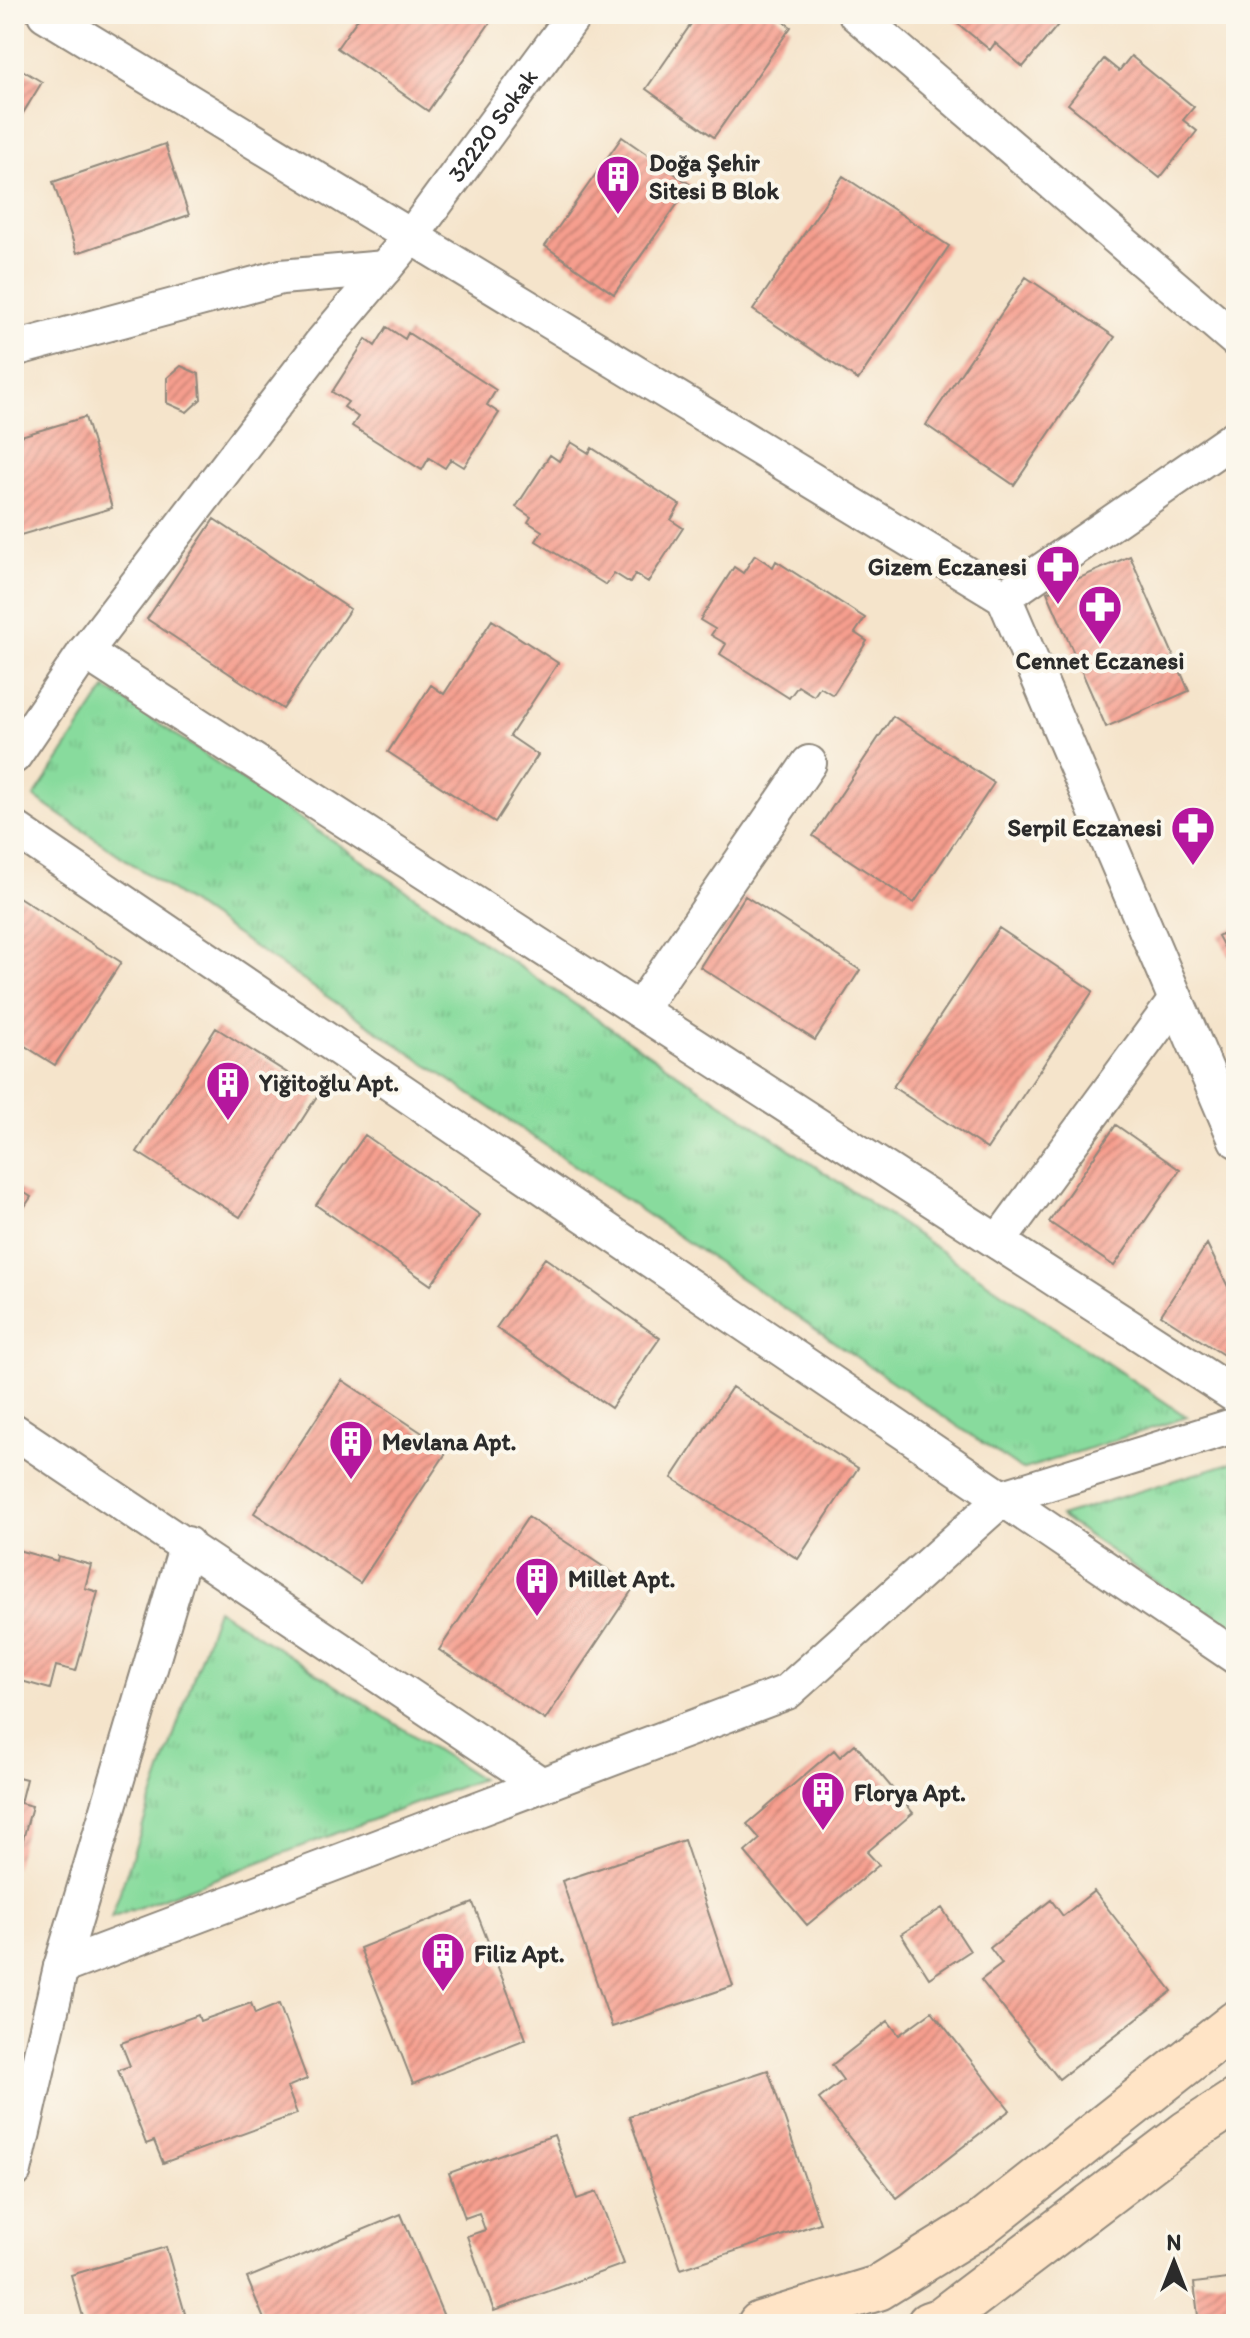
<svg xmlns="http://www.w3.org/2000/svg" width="1250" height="2338" font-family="Itim,sans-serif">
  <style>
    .grass { fill: url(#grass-tufts); stroke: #5a8364; stroke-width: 2 }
    .building { fill: url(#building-hatch) }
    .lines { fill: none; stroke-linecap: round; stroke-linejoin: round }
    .minor-casing { stroke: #90887b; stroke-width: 38 }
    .secondary-casing { stroke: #90887b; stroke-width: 48 }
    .minor { stroke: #fff; stroke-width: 34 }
    .secondary { stroke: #ffe4c6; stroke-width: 44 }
    .labels { text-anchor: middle; stroke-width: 8; stroke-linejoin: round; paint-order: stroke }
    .street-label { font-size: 24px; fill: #2b2b2b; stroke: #fbf7ec }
    .poi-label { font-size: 24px; font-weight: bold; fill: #2b2b2b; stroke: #fbf7ec; text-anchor: start }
  </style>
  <defs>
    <pattern id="grass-tufts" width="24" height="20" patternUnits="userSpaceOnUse" patternTransform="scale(2)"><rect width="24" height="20" fill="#88db9d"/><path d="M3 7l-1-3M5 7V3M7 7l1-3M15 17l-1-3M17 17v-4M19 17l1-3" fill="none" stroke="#76bc87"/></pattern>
    <pattern id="building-hatch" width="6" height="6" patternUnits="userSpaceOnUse" patternTransform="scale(2)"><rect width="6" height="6" fill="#f69e8e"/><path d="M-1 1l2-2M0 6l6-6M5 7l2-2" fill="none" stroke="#c78174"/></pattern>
  </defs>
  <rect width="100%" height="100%" fill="#fbf7ec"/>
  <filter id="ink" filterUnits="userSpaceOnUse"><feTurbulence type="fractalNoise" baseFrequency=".0125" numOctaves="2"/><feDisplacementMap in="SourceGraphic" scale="16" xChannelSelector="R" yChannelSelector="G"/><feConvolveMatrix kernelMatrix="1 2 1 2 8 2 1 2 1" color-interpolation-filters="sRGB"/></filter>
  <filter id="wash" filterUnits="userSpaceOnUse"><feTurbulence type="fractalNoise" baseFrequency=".006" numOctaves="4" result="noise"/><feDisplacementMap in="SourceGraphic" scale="32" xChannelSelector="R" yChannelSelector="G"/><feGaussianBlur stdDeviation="1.8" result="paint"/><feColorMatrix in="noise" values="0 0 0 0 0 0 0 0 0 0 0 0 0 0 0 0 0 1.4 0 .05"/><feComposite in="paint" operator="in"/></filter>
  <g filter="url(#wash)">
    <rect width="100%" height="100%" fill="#f5e4cb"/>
    <path class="grass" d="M106 688 1187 1417 1022 1470 34 797Z
      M1236 1461V1637L1060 1516Z
      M217 1609 481 1779 111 1918Z"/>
    <g id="blocks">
      <path class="building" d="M361 14H496L428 111 337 48Z
        M698 14H773L791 27 714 137 646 89Z
        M946 14H1067L1023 67 995 43 990 50Z
        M1131 56 1194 107 1183 120 1197 131 1160 178 1068 104 1104 59 1119 71Z
        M14 65 42 82 14 128Z
        M622 137 691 185 614 294 545 246Z
        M165 144 189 215 77 253 53 182Z
        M843 176 949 246 858 380 753 310Z
        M1026 277 1115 337 1014 485 926 425Z
        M387 327 405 339 408 333 496 390 487 405 499 413 464 467 451 459 445 468 429 458 422 470 352 426 358 417 344 407 348 402 332 392 366 339 375 346Z
        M181 366 199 374 201 399 187 412 167 403V378Z
        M85 417 112 508 14 537V438Z
        M571 442 589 453 592 448 680 505 671 520 683 528 648 582 635 574 630 583 614 573 606 585 536 541 542 531 528 522 531 517 516 507 550 455 559 461Z
        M214 519 350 609 283 709 147 619Z
        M755 555 773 567 776 561 865 618 855 633 867 641 833 695 820 687 814 696 798 686 789 698 720 654 726 644 711 635 715 629 700 620 734 567 743 573Z
        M1130 556 1189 691 1106 727 1047 592Z
        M492 620 558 663 510 736 538 755 495 822 388 752 431 685 444 694Z
        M893 716 994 783 914 903 813 836Z
        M14 894 121 962 55 1065 14 1039Z
        M745 896 860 970 815 1040 700 967Z
        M1236 926V969L1218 936Z
        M999 928 1093 991 987 1149 893 1087Z
        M216 1028 319 1093 240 1217 137 1152Z
        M1116 1125 1180 1170 1114 1266 1049 1222Z
        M365 1135 480 1215 431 1285 316 1205Z
        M14 1186 31 1197 14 1223Z
        M1207 1244 1236 1303V1363L1161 1315Z
        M545 1258 660 1338 611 1408 496 1328Z
        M342 1380 448 1450 360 1583 254 1513Z
        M732 1387 858 1468 798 1559 672 1478Z
        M528 1517 634 1587 545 1720 439 1650Z
        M14 1549 57 1561 58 1556 91 1565 85 1588 98 1592 76 1671 56 1666 50 1689 14 1679Z
        M855 1744 913 1813 867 1852 879 1865 807 1925 745 1852 760 1839 747 1824 834 1750 840 1757Z
        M14 1776 26 1779 20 1803 32 1806 15 1869Z
        M684 1840 733 1986 612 2027 562 1881Z
        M1094 1891 1172 1991 1059 2079 981 1980 1002 1964 990 1948 1051 1900 1063 1916Z
        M473 1903 526 2039 413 2084 360 1948Z
        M942 1908 970 1951 929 1978 901 1934Z
        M251 2003 255 2014 279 2004 307 2079 287 2087 297 2114 163 2163 154 2141 146 2144 118 2070 130 2066 121 2043 198 2015 200 2021Z
        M932 2011 1010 2110 897 2198 819 2099 843 2080 832 2065 888 2021 899 2035Z
        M768 2070 820 2223 681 2269 629 2116Z
        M554 2135 577 2199 597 2192 624 2264 494 2311 467 2236 485 2230 479 2213 465 2218 449 2173Z
        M401 2214 445 2319 432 2324H266L247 2278Z
        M166 2247 188 2324H85L71 2275Z
        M1236 2278V2324H1199L1194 2283Z"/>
    </g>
  </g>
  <g filter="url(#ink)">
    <use href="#blocks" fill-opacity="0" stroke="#90887b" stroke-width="2"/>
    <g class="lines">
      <g class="minor-casing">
        <g id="minor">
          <path d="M45 14 1004 597 1236 1140"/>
          <path d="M856 14 1236 340"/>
          <path d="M14 349 281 277 385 268"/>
          <path d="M1004 597 1236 437"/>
          <path d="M85 652 1236 1396"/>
          <path id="s1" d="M14 756 85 652 320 345 410 238 575 14"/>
          <path d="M14 828 1236 1657"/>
          <path d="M639 1010 809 763"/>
          <path d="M998 1242 1176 1000"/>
          <path d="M14 1431 539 1783"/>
          <path d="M61 1967 787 1692 1004 1497 1236 1425"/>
          <path d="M14 2171 61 1967 187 1544"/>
        </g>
      </g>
      <g class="secondary-casing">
        <path id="secondary" d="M760 2324 878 2288 981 2224 1236 2023
          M929 2324 941 2320 1187 2133 1236 2101"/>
      </g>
      <use href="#minor" class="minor"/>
      <use href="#secondary" class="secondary"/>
    </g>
  </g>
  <defs>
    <g id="building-pin" transform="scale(2.3)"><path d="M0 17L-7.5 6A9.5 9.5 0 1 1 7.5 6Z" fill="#b5179e" stroke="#fbf7ec"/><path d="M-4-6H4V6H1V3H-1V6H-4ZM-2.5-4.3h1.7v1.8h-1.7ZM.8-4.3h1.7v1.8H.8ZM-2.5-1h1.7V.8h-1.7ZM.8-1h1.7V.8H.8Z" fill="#fff"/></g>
    <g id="pharmacy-pin" transform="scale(2.3)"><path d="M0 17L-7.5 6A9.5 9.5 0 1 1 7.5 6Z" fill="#b5179e" stroke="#fbf7ec"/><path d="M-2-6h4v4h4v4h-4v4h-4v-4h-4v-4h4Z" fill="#fff"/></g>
  </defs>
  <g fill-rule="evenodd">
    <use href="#building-pin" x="618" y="177"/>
    <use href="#pharmacy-pin" x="1058" y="567"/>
    <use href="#pharmacy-pin" x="1100" y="607"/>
    <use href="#pharmacy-pin" x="1193" y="828"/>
    <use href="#building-pin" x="228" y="1083"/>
    <use href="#building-pin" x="351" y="1442"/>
    <use href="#building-pin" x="537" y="1579"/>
    <use href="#building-pin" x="823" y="1793"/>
    <use href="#building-pin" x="443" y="1954"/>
  </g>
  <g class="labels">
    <g class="street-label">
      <text dy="8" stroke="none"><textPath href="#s1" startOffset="792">32220 Sokak</textPath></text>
    </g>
    <g class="poi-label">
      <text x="649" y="171">Doğa Şehir<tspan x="649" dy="28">Sitesi B Blok</tspan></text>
      <text x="1027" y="575" text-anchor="end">Gizem Eczanesi</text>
      <text x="1100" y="669" text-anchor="middle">Cennet Eczanesi</text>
      <text x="1162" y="836" text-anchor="end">Serpil Eczanesi</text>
      <text x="259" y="1091">Yiğitoğlu Apt.</text>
      <text x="382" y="1450">Mevlana Apt.</text>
      <text x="568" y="1587">Millet Apt.</text>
      <text x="854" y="1801">Florya Apt.</text>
      <text x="474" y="1962">Filiz Apt.</text>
    </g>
  </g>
  <rect width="1250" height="2338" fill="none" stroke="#fbf7ec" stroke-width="48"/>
  <g transform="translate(1174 2262)" stroke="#fbf7ec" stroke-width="6" paint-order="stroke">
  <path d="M0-6L14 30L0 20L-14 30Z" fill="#2b2b2b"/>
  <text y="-12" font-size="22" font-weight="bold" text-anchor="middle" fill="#2b2b2b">N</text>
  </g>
</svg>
